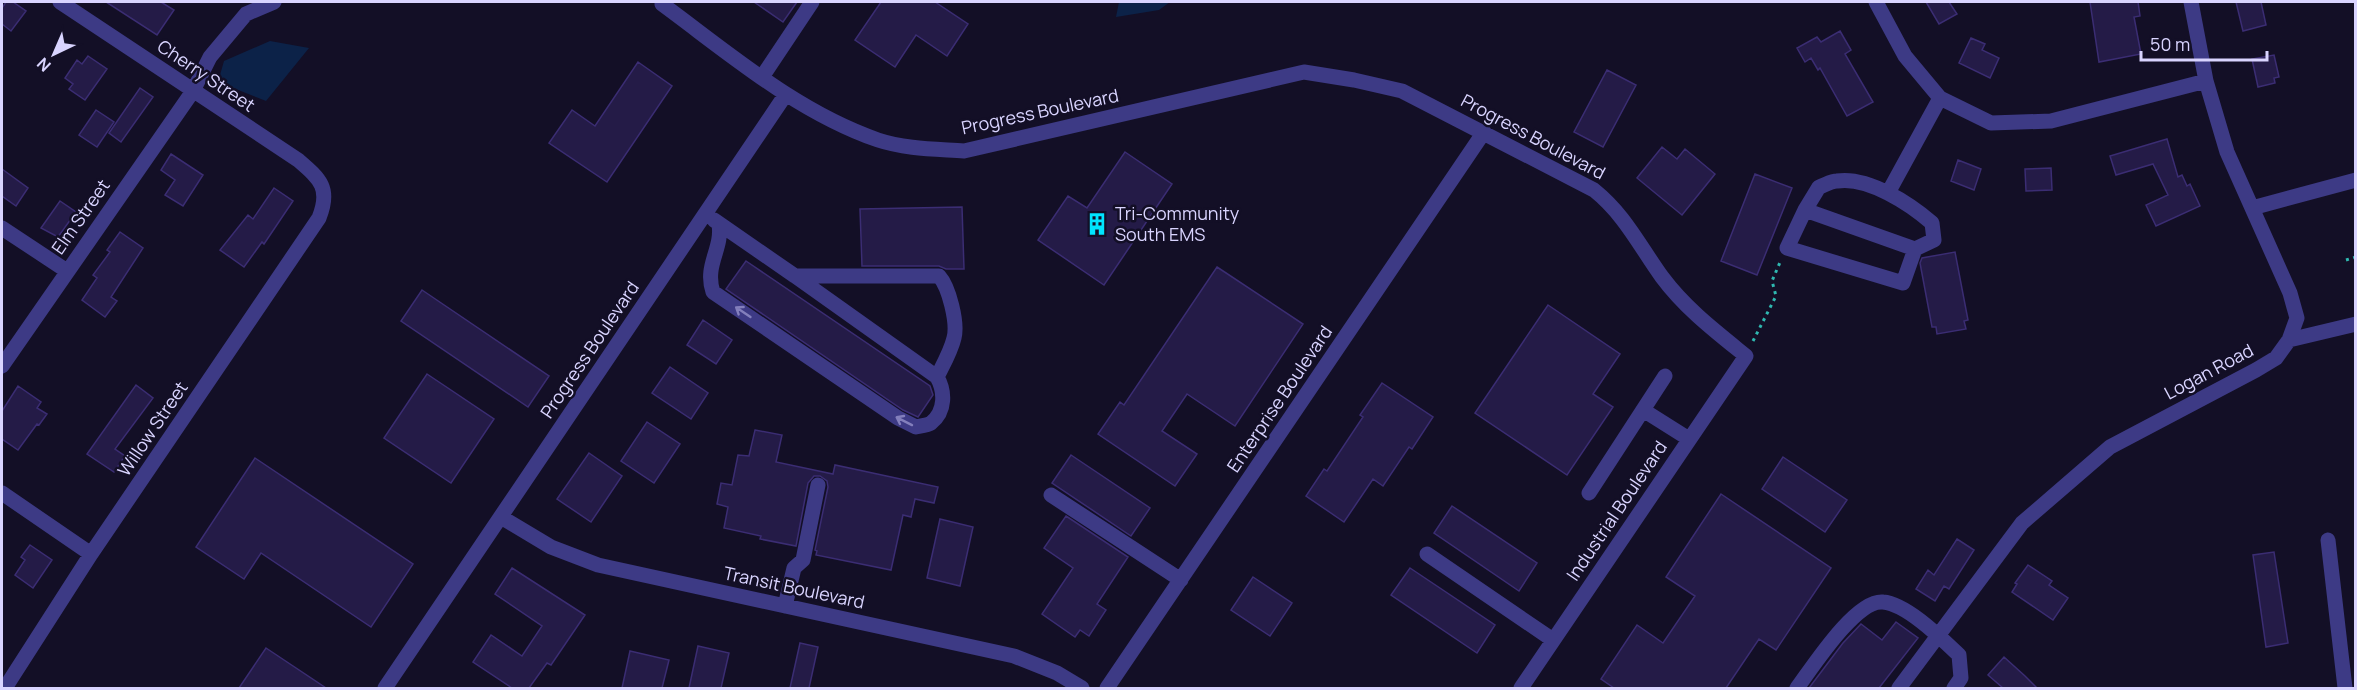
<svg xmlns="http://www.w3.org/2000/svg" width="2357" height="690" font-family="Manrope,sans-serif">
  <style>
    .water { fill: #0c2248 }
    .building { fill: #241b47; stroke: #3b2d73; stroke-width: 1.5 }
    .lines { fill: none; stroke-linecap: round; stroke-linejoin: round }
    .path { stroke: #2fb8b0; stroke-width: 3; stroke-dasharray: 3 4.5; stroke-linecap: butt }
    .minor { stroke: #3d3a85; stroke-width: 15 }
    .oneway { stroke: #837fbc }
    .labels { text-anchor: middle; stroke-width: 5; stroke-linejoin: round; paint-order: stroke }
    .street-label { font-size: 18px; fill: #d9d4ff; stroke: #130f26 }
    .poi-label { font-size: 18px; fill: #d9d4ff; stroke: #130f26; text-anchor: start }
  </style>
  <rect width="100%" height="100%" fill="#130f26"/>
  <path class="water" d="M1119 2H1170L1159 10 1116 17Z
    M270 41 309 48 266 101 218 82 224 61Z"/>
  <path class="building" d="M6 2H13L26 11 11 31 2 24V8Z
    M106 2H161L174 10 157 35Z
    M754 2H797L783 22Z
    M881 2H935L968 24 947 56 916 35 895 67 855 40Z
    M1926 2H1949L1957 14 1939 24Z
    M2090 2H2138L2140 16 2134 17 2141 54 2099 62Z
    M2236 2H2261L2266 25 2243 31Z
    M1840 31 1851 50 1845 54 1873 102 1847 116 1820 68 1818 70 1811 58 1805 62 1797 48 1817 37 1821 42Z
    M1971 38 1985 44 1982 50 1999 58 1990 78 1959 63Z
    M2274 55 2279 77 2274 78 2275 83 2258 87 2252 59Z
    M88 56 107 69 85 100 69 89 73 84 65 78 77 60 82 64Z
    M638 62 672 86 607 182 549 143 572 110 595 126Z
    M1607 70 1636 85 1603 147 1574 132Z
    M140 88 153 97 121 142 109 133Z
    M96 110 114 122 97 147 79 135Z
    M2167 139 2178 177 2182 175 2187 186 2190 184 2200 206 2156 226 2146 205 2168 195 2153 164 2116 175 2110 156Z
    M1662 147 1677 159 1685 149 1715 174 1682 215 1637 178Z
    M1125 152 1172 184 1104 285 1038 240 1068 196 1087 208Z
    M171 154 203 175 183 206 165 195 175 180 161 170Z
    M1958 160 1981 169 1974 190 1951 181Z
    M2051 168 2052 190 2026 191 2025 169Z
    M2 169 28 188 16 206 2 196Z
    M1755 174 1792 188 1757 275 1721 261Z
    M274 188 293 201 264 244 262 242 244 267 220 250 248 215 253 219Z
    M60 201 76 212 58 237 41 228Z
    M962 207 964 269H946L939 266H862L860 209Z
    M120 232 143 248 111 297 117 301 105 317 82 300 97 278 93 275 110 252 107 250Z
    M1955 252 1968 320 1964 321 1966 329 1937 334 1936 327H1932L1920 263 1922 258Z
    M746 261 930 386 933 395 918 417 903 410 726 289Z
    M1217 267 1303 324 1235 426 1187 394 1162 431 1197 454 1175 486 1098 434 1120 402 1124 405Z
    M422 290 549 376 528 407 401 321Z
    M1548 305 1620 354 1593 394 1613 407 1567 475 1475 413Z
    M703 320 732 340 716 364 687 345Z
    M670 367 708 393 691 419 652 393Z
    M427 374 494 419 451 483 384 438Z
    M1382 383 1433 417 1412 449 1409 447 1383 486 1373 479 1344 522 1306 496 1324 469 1327 471 1363 417 1360 415Z
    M136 385 153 398 115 449 125 456 114 472 87 454Z
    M18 386 41 402 37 408 47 414 39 425 37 424 18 450 2 439V411Z
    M647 422 680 444 654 483 621 461Z
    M755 430 782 435 776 462 833 474 835 465 938 487 934 503 915 499 911 517 903 515 891 570 816 555 817 551 815 550 828 487 827 481 820 476H814L808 483 796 546 760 539 761 536 724 528 728 507 717 504 721 483 732 485 738 455 749 456Z
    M589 453 622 476 591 522 557 499Z
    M1071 455 1150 508 1131 536 1052 483Z
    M1783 457 1847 500 1825 532 1762 489Z
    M255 458 413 564 371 627 261 553 244 579 196 547Z
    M1721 494 1831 568 1776 650 1759 639 1726 688H1614L1601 679 1637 625 1663 643 1695 596 1666 577Z
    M1452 506 1537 563 1519 591 1434 533Z
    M1066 516 1128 557 1097 604 1106 610 1089 636 1080 630 1075 637 1042 614 1073 568 1044 548Z
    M940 519 973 527 960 586 927 578Z
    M1957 539 1974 550 1949 589 1944 586 1935 601 1916 589 1928 570 1934 575Z
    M30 545 52 560 33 588 15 575 25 560 21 557Z
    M2274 552 2288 643 2266 647 2253 555Z
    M2028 565 2052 581 2049 585 2068 598 2053 620 2012 592 2017 584 2015 583Z
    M512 568 585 615 551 665 547 663 529 688H512L473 662 491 635 522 656 542 626 495 594Z
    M1410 568 1495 625 1477 653 1391 595Z
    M1253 577 1292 603 1270 636 1231 610Z
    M1896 622 1918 638 1879 688H1809L1843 643 1861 624 1882 640Z
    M800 643 818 647 809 688H790Z
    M698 646 729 653 721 688H689Z
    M266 648 326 688H239Z
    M630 651 669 660 662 688H622Z
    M2004 657 2025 676 2037 688H2003L1988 675Z"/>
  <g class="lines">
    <path class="path" d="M2346 260 2356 257
      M1753 341 1776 296 1772 281 1781 260"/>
    <path class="minor" d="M666 2 662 4C730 54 797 112 878 140 905 149 937 149 964 151L1304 72 1354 80 1402 91 1594 190C1625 215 1639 245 1662 277 1685 308 1715 331 1746 356L1521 688
      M1876 2 1905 56 1940 98 1991 123 2051 121 2206 81
      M762 77 812 2
      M1888 193 1940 98
      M2252 208 2356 180
      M1805 210 1915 249 1934 240 1932 223C1910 204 1868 176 1837 181 1831 181 1825 185 1819 187L1805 210 1787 248 1903 283 1915 249
      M714 220 795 276H939C949 287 958 323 954 338 951 351 943 365 937 377
      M719 224C723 249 704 265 713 292L898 418 916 427C921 426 928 425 931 423 946 411 945 391 937 377L795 276
      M2 228 67 271
      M2289 340 2356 324
      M2 366 193 91 210 57 246 14 274 2
      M1643 410 1689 439
      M2 493 91 554
      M1589 493 1665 376
      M1051 495 1181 580
      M501 517 551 547 598 565 1014 656 1057 673 1082 688
      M2328 540 2345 688
      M1427 554 1553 640
      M785 606 794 568 803 560 818 485
      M5 688 91 554 319 218C331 188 320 179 298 160L60 2
      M385 688 786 94
      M1107 688 1484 132
      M1797 688C1812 668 1856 599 1883 602 1907 604 1942 639 1959 655L1961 678 1954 688
      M1899 688 2022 523 2110 447 2256 370 2276 358 2289 340 2297 318 2290 293 2227 152 2206 81 2191 2"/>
  </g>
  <defs><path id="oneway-shaft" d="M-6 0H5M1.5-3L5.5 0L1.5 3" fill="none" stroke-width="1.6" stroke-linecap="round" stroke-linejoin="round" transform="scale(1.5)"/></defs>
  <g class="oneway">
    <use href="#oneway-shaft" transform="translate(743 312) rotate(-146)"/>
    <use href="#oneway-shaft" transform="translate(904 421) rotate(-153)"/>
  </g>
  <defs>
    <g id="building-bare" transform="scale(1.8)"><path d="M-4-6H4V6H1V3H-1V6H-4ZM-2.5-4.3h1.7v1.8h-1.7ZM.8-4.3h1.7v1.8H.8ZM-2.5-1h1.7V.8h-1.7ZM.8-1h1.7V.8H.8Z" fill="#00e5ff" stroke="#130f26" stroke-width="2.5" paint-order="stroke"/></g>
  </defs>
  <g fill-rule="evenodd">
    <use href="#building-bare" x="1097" y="224"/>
  </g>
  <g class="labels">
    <g class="street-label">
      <text transform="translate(206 76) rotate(34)" y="6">Cherry Street</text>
      <text transform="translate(1040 112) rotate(-12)" y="6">Progress Boulevard</text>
      <text transform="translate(1533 137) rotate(28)" y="6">Progress Boulevard</text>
      <text transform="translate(81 217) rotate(-55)" y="6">Elm Street</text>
      <text transform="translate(590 350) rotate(-56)" y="6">Progress Boulevard</text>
      <text transform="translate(2209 372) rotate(-28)" y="6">Logan Road</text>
      <text transform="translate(1280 399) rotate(-56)" y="6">Enterprise Boulevard</text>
      <text transform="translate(153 429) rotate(-56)" y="6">Willow Street</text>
      <text transform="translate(1617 511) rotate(-56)" y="6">Industrial Boulevard</text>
      <text transform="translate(794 588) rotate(12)" y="6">Transit Boulevard</text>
    </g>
    <g class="poi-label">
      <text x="1115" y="220">Tri-Community<tspan x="1115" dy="21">South EMS</tspan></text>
    </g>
  </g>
  <rect width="2357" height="690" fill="none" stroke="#d9d4ff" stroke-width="6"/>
  <g transform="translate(54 54) rotate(224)" stroke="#130f26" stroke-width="4.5" paint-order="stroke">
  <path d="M0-4.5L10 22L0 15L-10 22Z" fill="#d9d4ff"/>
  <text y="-9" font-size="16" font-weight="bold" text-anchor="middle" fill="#d9d4ff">N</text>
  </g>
  <path d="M2141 51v9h126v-9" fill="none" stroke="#d9d4ff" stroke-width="3"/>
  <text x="2150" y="51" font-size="18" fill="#d9d4ff" stroke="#130f26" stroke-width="4.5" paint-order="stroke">50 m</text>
</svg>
